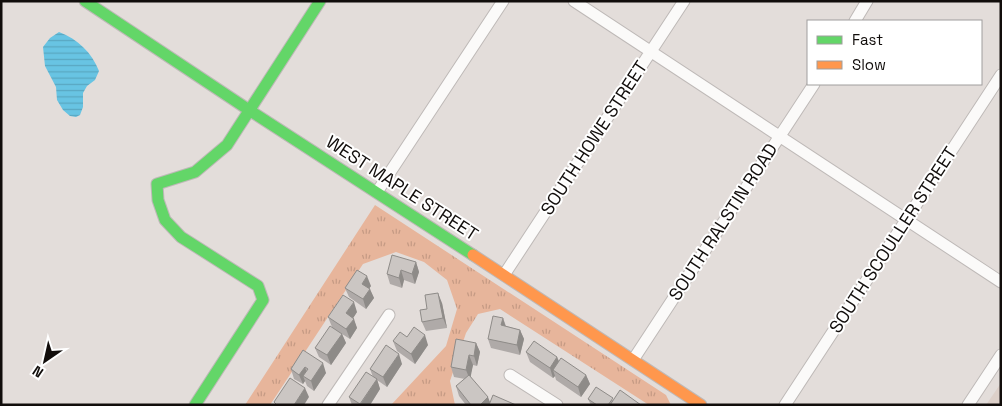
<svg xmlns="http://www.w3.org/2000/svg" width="1002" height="406" font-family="'Space Grotesk',sans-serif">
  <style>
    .built { fill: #ddd0c9 }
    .grass { fill: url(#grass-tufts) }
    .water { fill: url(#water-rules) }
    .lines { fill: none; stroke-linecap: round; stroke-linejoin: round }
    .street-casing { stroke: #beb9b7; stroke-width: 13 }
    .fast-casing { stroke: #beb9b7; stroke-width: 13 }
    .slow-casing { stroke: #beb9b7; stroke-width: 13 }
    .street { stroke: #fbfaf9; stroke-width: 11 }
    .fast { stroke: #63d668; stroke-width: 11 }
    .slow { stroke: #ff974d; stroke-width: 11 }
    .wall { fill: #afaaa8 }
    .shaded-wall { fill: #8e8b88 }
    .building { fill: #cbc6c3; stroke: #8e8b88 }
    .labels { text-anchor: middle; stroke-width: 4; stroke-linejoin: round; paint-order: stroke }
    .street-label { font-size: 18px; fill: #110d0b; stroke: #fff }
  </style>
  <defs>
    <pattern id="grass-tufts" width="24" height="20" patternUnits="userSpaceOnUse" patternTransform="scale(1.25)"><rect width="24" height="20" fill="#e7b59b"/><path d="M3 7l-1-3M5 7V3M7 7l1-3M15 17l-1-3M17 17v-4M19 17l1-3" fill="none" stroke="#c59a84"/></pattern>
    <pattern id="water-rules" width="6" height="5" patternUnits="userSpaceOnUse" patternTransform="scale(1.25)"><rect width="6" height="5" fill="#68c4e3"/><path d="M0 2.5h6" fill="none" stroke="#59a7c1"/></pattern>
  </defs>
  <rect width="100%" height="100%" fill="#e3ddda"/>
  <path class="built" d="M1001 383V405H986Z"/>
  <path class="grass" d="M375 205 666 395 671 405H649L500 309 478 314 466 333 450 381 455 405H391L446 346 457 309 447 280 424 262 396 252 363 264 270 405H245Z"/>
  <path class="water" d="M59 32C78 39 92 53 99 71L95 80 87 86 83 93V107L80 115 76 117 70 116 63 110 57 100 56 87 45 66 43 47 50 38Z"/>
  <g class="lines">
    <g class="street-casing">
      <path id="street" d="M574 1 1001 282
        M855 21 867 1
        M377 192 503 1
        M504 275 684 1
        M633 360 814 84
        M510 375 557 405
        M328 405 389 315
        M785 405 1001 75
        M968 405 1001 355"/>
    </g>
    <g class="fast-casing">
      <path id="fast" d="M85 1 249 110 473 255
        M195 405 263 300 258 286 181 237 165 220 158 200 157 184 195 172 227 145 320 1"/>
    </g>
    <g class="slow-casing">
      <path id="slow" d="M473 255 701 405"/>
    </g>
    <use href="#street" class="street"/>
    <use href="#fast" class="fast"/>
    <use href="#slow" class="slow"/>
  </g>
  <path class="wall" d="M416 262 419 272 415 284 404 280 402 288 390 284 387 274Z
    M371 286 369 288 374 298 366 309 349 297 345 288Z
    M442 303 447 328 426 331 422 322 427 309Z
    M357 312 353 318 357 328 350 339 342 334 346 343 331 365 319 357 315 348 332 327 328 317Z
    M503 318 506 326 520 330 524 339 520 355 491 348 488 339Z
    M407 337 428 345 415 364 397 351 393 341Z
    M476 343 480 352 477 366 473 365 470 376 490 402 516 405H466L459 396 456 386 465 379 454 377 451 367Z
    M303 350 326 373 314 391 307 386 305 381 303 384 294 379 291 369Z
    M526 352 557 357 559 361 586 375 590 384 581 397 556 380 555 376 553 378 530 362Z
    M402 364 387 387 377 380 380 389 370 405H352L349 397 373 377 370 369Z
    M588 399 613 400 641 405H591Z"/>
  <path class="shaded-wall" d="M416 262 419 272 415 284 412 274Z
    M401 270 404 280 402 288 399 278Z
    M367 276 371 286 366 293 362 284Z
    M370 289 374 298 366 309 363 299Z
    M438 293 442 303 447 328 443 318Z
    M354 302 357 312 350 323 346 313Z
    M503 318 506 328 501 325Z
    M354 319 357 328 350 339 346 329Z
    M520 330 524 339 520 355 517 345Z
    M342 334 346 343 331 365 327 355Z
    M425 335 428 345 415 364 411 354Z
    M476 343 480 352 477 366 474 356Z
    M399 354 402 364 387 387 383 377Z
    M469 355 473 365 470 380 466 370Z
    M557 357 561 367 553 370 555 376 553 378 550 368Z
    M323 363 326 373 314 391 311 381Z
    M305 367 308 376H303L305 381 303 384 299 375Z
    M586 375 590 384 581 397 578 387Z
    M377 379 380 389 370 405H360Z
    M305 388 309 397 304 405H294Z
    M488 397 491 405H480Z"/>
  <path class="building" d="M392 255 416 262 412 274 401 270 399 278 387 274Z
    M357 270 367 276 362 284 370 289 363 299 345 288Z
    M438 293 443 318 422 322 420 310 427 309 425 295Z
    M343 295 354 302 346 313 354 319 346 329 328 317Z
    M493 316 503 318 501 325 520 330 517 345 488 339Z
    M330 326 342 334 327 355 315 348Z
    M414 327 425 335 411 354 393 341 400 332 407 337Z
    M456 339 476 343 474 356 469 355 466 370 451 367Z
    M534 341 557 357 550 368 526 352Z
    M386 345 399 354 383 377 370 369Z
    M303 350 323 363 311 381 303 376 308 369 305 367 299 375 291 369Z
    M561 358 586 375 578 387 553 370Z
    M366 372 377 379 360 404 349 397Z
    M469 375 488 397 480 405H471L456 386Z
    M290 378 305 388 294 405H277L274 402Z
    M596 387 613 398 608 405H597L588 399Z
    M620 390 641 405H610Z
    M493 395 516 405H489Z"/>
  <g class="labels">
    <g class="street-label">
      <text transform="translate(594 138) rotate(-57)" y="6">SOUTH HOWE STREET</text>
      <text transform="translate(402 188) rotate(33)" y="6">WEST MAPLE STREET</text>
      <text transform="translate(723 222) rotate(-57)" y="6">SOUTH RALSTIN ROAD</text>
      <text transform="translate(893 240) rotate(-57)" y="6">SOUTH SCOULLER STREET</text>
    </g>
  </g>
  <rect width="1002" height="406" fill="none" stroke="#110d0b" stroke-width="5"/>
  <rect x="807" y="20" width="175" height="65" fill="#ffffff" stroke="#a09e9d"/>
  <rect x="817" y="36" width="25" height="8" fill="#63d668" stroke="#a09e9d"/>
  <text x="852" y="45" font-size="15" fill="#110d0b">Fast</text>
  <rect x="817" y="61" width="25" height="8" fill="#ff974d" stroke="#a09e9d"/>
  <text x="852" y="70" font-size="15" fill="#110d0b">Slow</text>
  <g transform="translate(45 361) rotate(214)" stroke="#ffffff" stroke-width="4" paint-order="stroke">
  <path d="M0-4L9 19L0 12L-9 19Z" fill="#110d0b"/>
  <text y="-8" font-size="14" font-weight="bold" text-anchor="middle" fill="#110d0b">N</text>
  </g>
</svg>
